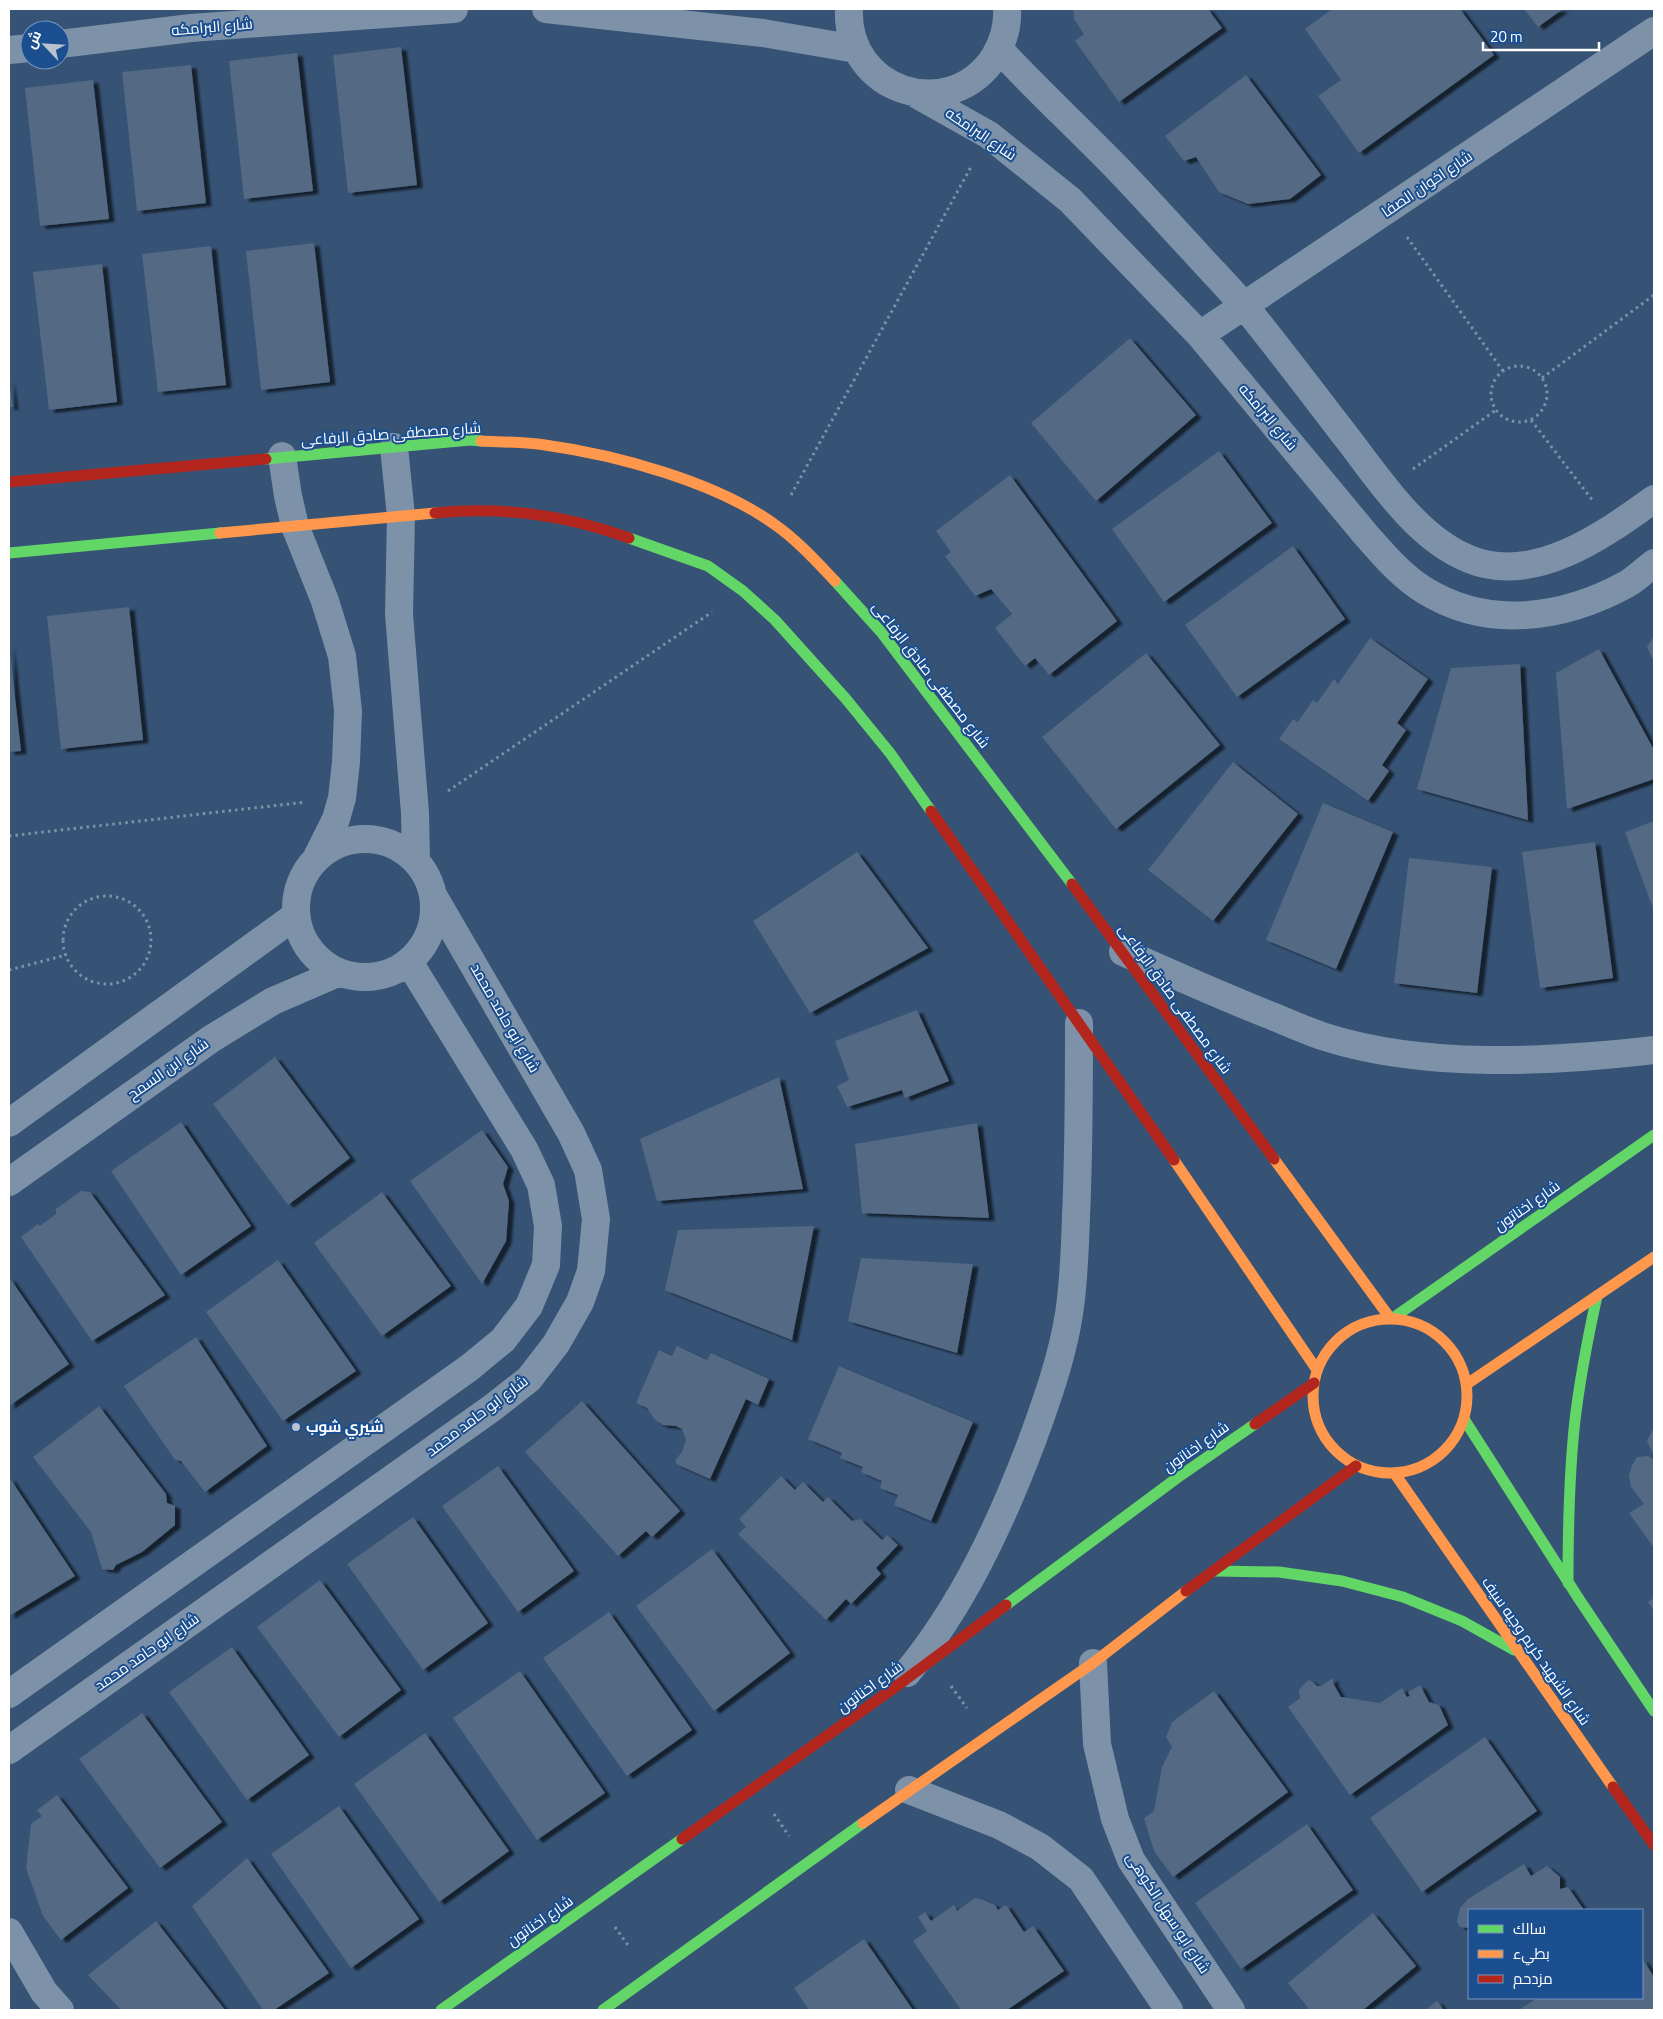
<svg xmlns="http://www.w3.org/2000/svg" width="1663" height="2019" font-family="'Titillium Web',Cairo,sans-serif">
  <style>
    .building { fill: #526984; filter: url(#shadow) }
    .lines { fill: none; stroke-linecap: round; stroke-linejoin: round }
    .path { stroke: #7d92a8; stroke-width: 3; stroke-dasharray: 2.5 4; stroke-linecap: butt }
    .street { stroke: #7d92a8; stroke-width: 28 }
    .fast { stroke: #63d668; stroke-width: 11 }
    .slow { stroke: #ff974d; stroke-width: 11 }
    .jam { stroke: #b3261e; stroke-width: 11 }
    .poi-dot { fill: #b9c2ce; stroke: #1b4f8f; stroke-width: 2 }
    .labels { text-anchor: middle; stroke-width: 4; stroke-linejoin: round; paint-order: stroke }
    .street-label { font-size: 15px; fill: #fff; stroke: #1b4f8f }
    .poi-label { font-size: 15px; font-weight: bold; fill: #fff; stroke: #1b4f8f; text-anchor: start }
  </style>
  <defs>
    <filter id="shadow"><feDropShadow dx="5.5" dy="3" stdDeviation="1" flood-color="#0009"/></filter>
  </defs>
  <rect width="100%" height="100%" fill="#365274"/>
  <path class="building" d="M1073 9H1208L1222 28 1119 102 1075 41 1084 34 1074 19Z
    M1332 9H1460L1494 55 1359 153 1318 96 1341 80 1305 29Z
    M1524 9H1563L1538 27Z
    M401 47 417 185 348 193 333 55Z
    M297 53 313 191 244 199 229 61Z
    M191 65 206 203 137 211 122 72Z
    M1246 75 1321 175 1290 199 1248 204 1219 192 1196 157 1184 161 1165 136Z
    M93 80 109 219 40 226 25 88Z
    M314 243 330 382 261 390 246 251Z
    M211 246 226 385 158 392 142 254Z
    M102 264 117 402 49 410 33 272Z
    M1130 338 1196 415 1096 501 1031 423Z
    M9 379 13 407H9Z
    M1219 451 1272 523 1164 602 1112 529Z
    M1010 475 1117 621 1049 675 1035 658 1025 666 995 628 1012 614 991 589 975 596 945 556 951 552 936 531Z
    M1293 546 1345 619 1237 697 1185 625Z
    M129 607 143 740 61 749 47 616Z
    M1654 636V662L1647 647Z
    M1370 638 1428 679 1397 723 1406 730 1382 765 1389 771 1368 801 1279 739 1293 719 1298 722 1313 700 1317 703 1334 679 1338 684Z
    M9 644 21 751 9 752Z
    M1599 649 1654 750V779L1567 809 1556 673Z
    M1146 653 1220 745 1116 829 1042 737Z
    M1520 664 1528 820 1417 789 1451 668Z
    M1233 762 1298 814 1213 921 1148 870Z
    M1323 803 1393 832 1336 969 1266 940Z
    M1654 821V911L1625 832Z
    M1595 842 1613 978 1540 988 1522 852Z
    M857 852 928 948 810 1013 753 921Z
    M1409 858 1492 867 1477 993 1394 983Z
    M917 1010 949 1081 905 1098 902 1090 847 1107 837 1086 849 1080 835 1041Z
    M275 1057 350 1158 288 1205 213 1104Z
    M779 1077 803 1189 657 1201 640 1139Z
    M181 1122 251 1226 181 1275 111 1171Z
    M977 1123 989 1218 862 1213 855 1144Z
    M482 1130 508 1167 503 1184 509 1201 506 1241 482 1284 410 1181Z
    M81 1191 90 1192 165 1295 92 1341 21 1237 38 1224 40 1226 56 1214V1209Z
    M382 1192 451 1286 382 1336 314 1243Z
    M814 1226 792 1340 665 1290 678 1230Z
    M861 1258 973 1264 957 1353 848 1321Z
    M278 1260 356 1371 283 1421 206 1312Z
    M9 1277 69 1364 9 1406Z
    M196 1337 267 1446 205 1492 181 1461 175 1460 124 1386Z
    M677 1346 707 1360 711 1353 769 1379 758 1405 746 1399 710 1479 676 1464V1459L682 1452 686 1440 682 1429 676 1426 663 1425 655 1420 647 1408 636 1403 659 1350 672 1356Z
    M839 1366 973 1422 931 1521 894 1505 898 1495 880 1488 882 1481 861 1472 863 1467 840 1458 842 1453 808 1439Z
    M582 1401 680 1511 652 1537 646 1531 618 1556 525 1452Z
    M99 1406 166 1494 167 1503 175 1506V1525L142 1552 116 1565 113 1570 102 1569 91 1532 33 1457Z
    M1654 1427V1455L1647 1441Z
    M1648 1456 1654 1460V1548L1629 1513 1644 1504 1631 1487 1629 1476 1632 1465 1637 1457Z
    M498 1466 574 1571 518 1612 442 1506Z
    M781 1476 795 1490 803 1482 823 1502 828 1497 852 1521 860 1519 882 1540 887 1535 898 1545 876 1568 881 1574 851 1604 846 1599 826 1620 738 1534 746 1527 739 1519Z
    M9 1477 75 1576 9 1616Z
    M413 1517 488 1623 423 1670 347 1564Z
    M712 1549 790 1653 714 1711 636 1606Z
    M320 1580 401 1690 339 1737 257 1627Z
    M1654 1598V1611L1648 1602Z
    M609 1612 692 1730 627 1776 543 1658Z
    M232 1647 309 1755 247 1800 169 1692Z
    M520 1671 605 1793 537 1840 453 1718Z
    M1333 1678V1683L1341 1697 1380 1703 1402 1688 1407 1697 1410 1696 1408 1692 1420 1685 1429 1702 1439 1705 1448 1725 1350 1795 1288 1707 1300 1698 1299 1690 1306 1682 1310 1680 1317 1686H1321Z
    M1214 1691 1288 1792 1173 1877 1154 1851 1144 1818 1154 1811 1162 1767 1172 1747 1166 1737 1172 1722Z
    M142 1713 222 1822 160 1868 79 1759Z
    M425 1733 509 1851 439 1902 354 1784Z
    M1485 1737 1537 1811 1422 1892 1370 1818Z
    M57 1795 128 1888 61 1940 43 1916 26 1868 31 1824 42 1816 37 1810Z
    M339 1806 419 1919 351 1968 271 1854Z
    M1307 1824 1353 1890 1241 1969 1195 1903Z
    M247 1858 329 1973 274 2010H263L192 1906Z
    M1524 1864 1531 1876 1547 1866 1560 1877V1889L1568 1887 1584 1910H1469V1928L1460 1927 1457 1922 1460 1908 1468 1899Z
    M975 1898 983 1900 995 1905 998 1910 1006 1905 1024 1932 1033 1926 1064 1971 1007 2010H961L913 1941 927 1931 918 1917 925 1912 931 1921 954 1905 957 1911Z
    M1373 1913 1416 1966 1363 2010H1310L1288 1983Z
    M156 1921 225 2010H121L88 1975Z
    M864 1939 913 2010H809L794 1988Z
    M1642 1958 1654 1977V2010H1519L1537 1998H1642Z
    M1437 2001 1444 2010H1425Z"/>
  <g class="lines">
    <path class="path" d="M1407 237 1503 371
      M1491 394a28 28 0 1 1 56 0a28 28 0 1 1-56 0Z
      M1542 378 1654 295
      M1531 420 1593 501
      M1413 469 1496 410
      M791 495 972 165
      M448 791 712 612
      M9 836 306 802
      M63 940a44 44 0 1 1 88 0a44 44 0 1 1-88 0Z
      M9 970 66 955
      M951 1686 967 1708
      M774 1814 789 1836
      M615 1927 630 1948"/>
    <path class="street" d="M546 9 763 33 856 49
      M849 9C845 91 950 126 995 56 1003 42 1008 25 1007 9
      M60 44 191 28 454 9
      M999 49C1037 90 1078 128 1117 168 1143 195 1168 223 1194 251 1211 270 1229 288 1246 308 1282 352 1316 398 1351 443 1383 485 1419 539 1469 559 1534 586 1604 535 1654 499
      M9 50 30 48
      M916 94 989 135 1070 200 1200 335 1366 535C1383 554 1401 576 1424 590 1488 630 1563 619 1627 584 1637 578 1645 570 1654 563
      M1200 335 1654 31
      M394 447 401 516 399 614 415 813 416 860
      M282 456 288 496 295 526 325 601 342 656 348 711 346 762 342 798 336 819 317 857
      M296 908a69 69 0 1 1 138 0a69 69 0 1 1-138 0Z
      M1123 952C1172 974 1221 996 1272 1016 1289 1023 1307 1031 1325 1037 1426 1069 1549 1062 1654 1050
      M9 1123 295 916
      M9 1182 211 1039 273 1001 338 973
      M1093 1663 1097 1744 1115 1819 1131 1860 1231 2010
      M907 1673C963 1605 1001 1523 1032 1441 1047 1400 1062 1358 1069 1314 1074 1282 1075 1249 1076 1216 1079 1152 1079 1088 1079 1023
      M9 1694 469 1368 503 1340 529 1306 546 1265 548 1226 541 1185 524 1149 409 962
      M9 1750 492 1408 529 1379 556 1344 580 1302 591 1271 596 1219 588 1170 571 1133 434 897
      M909 1790 999 1825 1040 1847 1081 1879 1169 2010
      M9 1932 44 1992 60 2010"/>
    <path class="fast" d="M266 459 470 440 481 441
      M629 538 708 566 743 591 775 620 846 699 890 753 931 811
      M9 553 220 533
      M835 581 881 632 1072 884
      M1393 1318 1654 1135
      M1464 1419 1579 1599 1654 1711
      M1215 1571 1279 1572 1342 1581 1403 1597 1462 1621 1514 1650
      M1568 1583C1568 1528 1569 1474 1575 1420 1580 1378 1588 1337 1597 1296
      M1006 1605 1177 1478 1255 1424
      M441 2010 682 1839
      M603 2010 863 1823"/>
    <path class="slow" d="M481 441C502 442 524 442 545 445 617 455 716 482 774 524 796 539 817 562 835 581
      M220 533 435 513
      M1274 1159 1390 1318
      M1174 1160 1317 1370
      M1313 1396a77 77 0 1 1 154 0a77 77 0 1 1-154 0Z
      M1467 1384 1654 1257
      M1395 1474 1613 1787
      M863 1823 1093 1663 1186 1591"/>
    <path class="jam" d="M9 482 266 459
      M435 513C502 506 566 515 629 538
      M931 811 1174 1160
      M1072 884 1274 1159
      M1255 1424 1314 1383
      M1186 1591 1356 1466
      M1613 1787 1654 1845
      M682 1839 894 1688 1006 1605"/>
  </g>
  <circle class="poi-dot" cx="296" cy="1427" r="5"/>
  <g class="labels">
    <g class="street-label">
      <text transform="translate(212 27) rotate(-5)" y="5">شارع البرامكه</text>
      <text transform="translate(981 134) rotate(34)" y="5">شارع البرامكه</text>
      <text transform="translate(1427 184) rotate(-34)" y="5">شارع اخوان الصفا</text>
      <text transform="translate(1268 417) rotate(50)" y="5">شارع البرامكه</text>
      <text transform="translate(391 434) rotate(-4)" y="5">شارع مصطفى صادق الرفاعى</text>
      <text transform="translate(931 675) rotate(52)" y="5">شارع مصطفى صادق الرفاعى</text>
      <text transform="translate(1175 999) rotate(54)" y="5">شارع مصطفى صادق الرفاعى</text>
      <text transform="translate(505 1018) rotate(60)" y="5">شارع ابو حامد محمد</text>
      <text transform="translate(168 1069) rotate(-35)" y="5">شارع ابن السمح</text>
      <text transform="translate(1527 1206) rotate(-35)" y="5">شارع اخناتون</text>
      <text transform="translate(477 1416) rotate(-37)" y="5">شارع ابو حامد محمد</text>
      <text transform="translate(1196 1447) rotate(-35)" y="5">شارع اخناتون</text>
      <text transform="translate(1536 1651) rotate(55)" y="5">شارع الشهيد كريم وجيه سيف</text>
      <text transform="translate(147 1652) rotate(-35)" y="5">شارع ابو حامد محمد</text>
      <text transform="translate(870 1687) rotate(-36)" y="5">شارع اخناتون</text>
      <text transform="translate(1168 1913) rotate(57)" y="5">شارع ابو سهل الكوهى</text>
      <text transform="translate(540 1921) rotate(-35)" y="5">شارع اخناتون</text>
    </g>
    <g class="poi-label">
      <text x="306" y="1432">شيري شوب</text>
    </g>
  </g>
  <rect width="1663" height="2019" fill="none" stroke="#ffffff" stroke-width="20"/>
  <rect x="1468" y="1909" width="175" height="90" fill="#1b4f8f" stroke="#7695bc"/>
  <rect x="1478" y="1925" width="25" height="8" fill="#63d668" stroke="#7695bc"/>
  <text x="1513" y="1934" font-size="15" fill="#ffffff">سالك</text>
  <rect x="1478" y="1950" width="25" height="8" fill="#ff974d" stroke="#7695bc"/>
  <text x="1513" y="1959" font-size="15" fill="#ffffff">بطيء</text>
  <rect x="1478" y="1975" width="25" height="8" fill="#b3261e" stroke="#7695bc"/>
  <text x="1513" y="1984" font-size="15" fill="#ffffff">مزدحم</text>
  <g transform="translate(45 45) rotate(295)"><circle r="24" fill="#1b4f8f" stroke="#7695bc"/>
  <path d="M0-4L9 19L0 12L-9 19Z" fill="#b9c2ce"/>
  <text y="-8" font-size="14" font-weight="bold" text-anchor="middle" fill="#ffffff">ش</text>
  </g>
  <path d="M1483 42v8h116v-8" fill="none" stroke="#ffffff" stroke-width="2.5"/>
  <text x="1490" y="42" font-size="15" fill="#ffffff" stroke="#1b4f8f" stroke-width="4" paint-order="stroke">20 m</text>
</svg>
